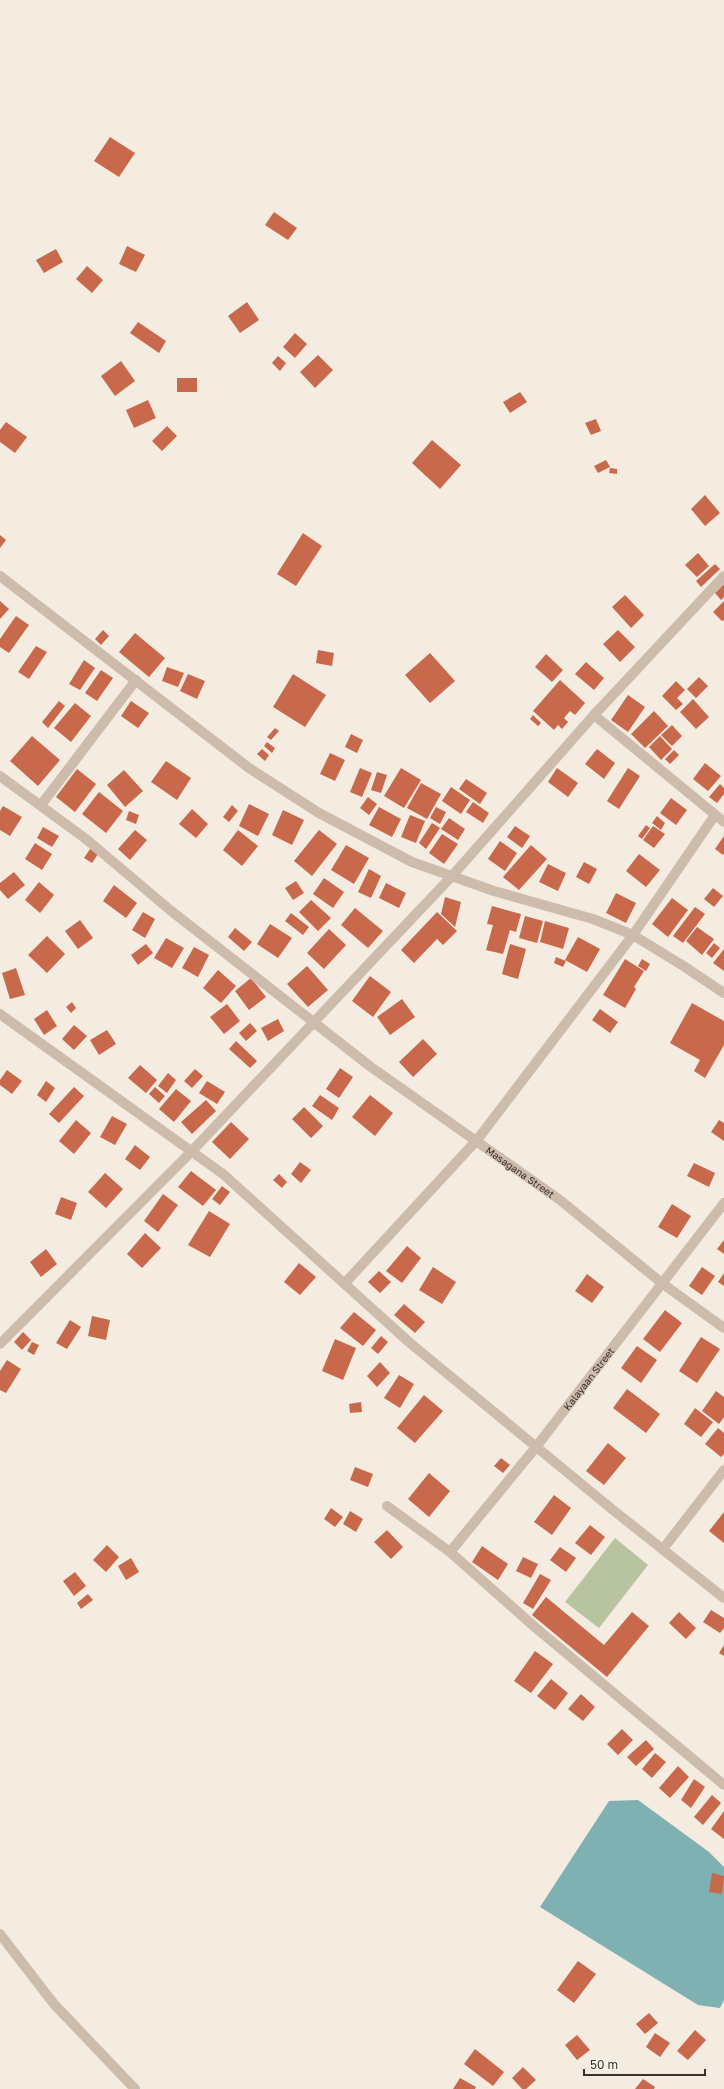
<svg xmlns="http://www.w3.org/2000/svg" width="724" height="2089" font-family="'Golos Text',sans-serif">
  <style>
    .green { fill: #b8c4a0 }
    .water { fill: #7fb0b2 }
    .building { fill: #c8694b }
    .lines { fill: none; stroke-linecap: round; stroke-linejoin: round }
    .minor { stroke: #cdbbac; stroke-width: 10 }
    .labels { text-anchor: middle; stroke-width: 3; stroke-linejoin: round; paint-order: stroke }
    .street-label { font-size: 10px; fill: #3b302b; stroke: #fbf5ee }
  </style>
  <rect width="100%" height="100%" fill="#f4ebe1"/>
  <path class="green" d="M615 1538 648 1565 599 1628 565 1602Z"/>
  <path class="water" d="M638 1800 709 1852 724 1867V2000L720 2008 698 2005 540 1907 609 1801Z"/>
  <path class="building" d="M110 137 135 153 119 177 94 161Z
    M274 212 297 228 288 240 265 225Z
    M127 246 145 255 136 272 119 264Z
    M56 249 63 262 44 273 36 260Z
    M87 266 103 280 92 293 76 279Z
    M247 302 259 320 240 333 228 316Z
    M138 322 166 341 159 353 130 333Z
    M295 333 307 344 295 358 283 347Z
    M318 355 333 370 315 388 300 372Z
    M278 356 286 363 280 371 272 363Z
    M121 361 135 381 115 396 101 376Z
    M177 378H197V392H177Z
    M520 392 527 402 510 413 503 402Z
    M148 400 156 418 134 428 126 410Z
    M596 419 601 431 591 435 585 423Z
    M6 422 27 437 15 453 0 442V430Z
    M167 426 177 436 162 451 152 441Z
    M432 440 461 465 440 489 412 463Z
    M606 460 610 467 598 473 594 466Z
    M610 468 617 469V474L609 473Z
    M705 495 720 513 705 526 691 509Z
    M303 533 322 546 296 586 277 574Z
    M0 535 6 540 0 548Z
    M698 553 709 566 697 577 685 565Z
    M715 564 720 569 701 587 696 581Z
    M724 584V597L721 600 715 593Z
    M625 595 644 615 631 628 612 607Z
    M0 601 9 609 0 619Z
    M724 601V620L722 621 713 612Z
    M16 616 29 625 9 653 0 647V639Z
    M103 630 109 636 101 645 95 639Z
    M618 630 635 647 620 662 603 644Z
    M135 633 165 658 149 677 119 652Z
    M36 646 47 652 29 679 18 672Z
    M318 650 334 653 332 666 316 663Z
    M430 653 455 681 430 703 405 675Z
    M546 654 563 670 552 682 535 667Z
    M84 660 95 668 80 690 69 684Z
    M586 662 604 678 594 690 575 674Z
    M167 667 184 673 178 687 162 681Z
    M101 670 113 678 97 701 85 693Z
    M188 674 205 681 197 699 180 691Z
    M293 674 326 695 305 727 273 707Z
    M699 677 708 686 696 698 687 689Z
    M560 680 585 703 575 715 570 711 564 718 568 722 562 729 558 725 554 730 533 711Z
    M676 681 685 690 677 698 683 704 676 710 662 696Z
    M628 695 645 707 628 732 611 720Z
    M693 699 709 717 696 729 680 712Z
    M59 701 65 706 48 728 42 722Z
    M131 701 149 713 138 728 121 716Z
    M75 703 91 716 71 742 54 728Z
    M654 711 668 726 645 748 631 734Z
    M533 715 541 723 538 726 530 719Z
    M672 725 682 736 672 746 661 735Z
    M275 728 279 731 271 740 267 737Z
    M351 734 363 740 357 753 345 747Z
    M32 736 60 760 38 786 10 761Z
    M660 736 672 749 661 760 649 747Z
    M267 742 275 748 272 753 264 746Z
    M262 749 269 755 265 761 257 754Z
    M597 749 615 763 604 779 585 764Z
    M674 750 679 755 670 764 665 759Z
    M330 753 345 760 335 781 320 774Z
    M166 761 191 778 177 800 151 782Z
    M705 763 721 776 708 791 693 779Z
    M360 768 372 773 362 797 350 792Z
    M401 768 421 780 404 808 384 796Z
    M557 768 578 783 568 797 548 782Z
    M628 768 640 776 619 809 607 801Z
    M77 769 96 784 75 812 56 797Z
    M124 770 143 791 125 807 107 785Z
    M377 772 387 775 381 793 371 790Z
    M466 779 487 793 480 804 459 789Z
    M421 783 441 794 427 819 407 808Z
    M720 784 724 788V794L717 803 709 797Z
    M451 787 470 800 461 814 442 801Z
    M99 792 123 811 106 833 82 814Z
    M368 797 377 804 369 815 360 808Z
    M671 798 687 810 676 825 660 813Z
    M473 802 489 813 483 823 466 812Z
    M249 804 269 814 258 836 239 826Z
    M232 805 238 811 229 822 223 817Z
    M3 806 22 817 10 836 0 830V811Z
    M379 807 401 819 392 837 369 825Z
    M436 807 446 812 440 824 430 818Z
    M192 809 208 824 196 838 179 824Z
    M283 810 304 820 292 845 272 835Z
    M129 811 139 815 136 824 126 820Z
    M410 815 425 821 416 843 401 837Z
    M657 816 665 823 661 830 652 823Z
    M449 818 465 829 458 840 441 829Z
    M432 823 440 828 426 849 419 843Z
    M646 825 650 828 642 839 638 836Z
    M515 826 530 836 522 848 507 837Z
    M653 826 665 834 654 848 643 840Z
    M43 827 59 836 52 847 37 838Z
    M135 830 147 840 130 860 118 849Z
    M238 830 258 846 242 866 223 850Z
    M319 830 337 844 312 876 294 861Z
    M442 834 458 844 444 864 429 853Z
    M724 836V853L723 855 715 849Z
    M500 841 517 853 505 871 488 859Z
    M35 843 52 854 42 870 25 859Z
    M346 845 369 858 354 884 331 870Z
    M531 845 547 859 519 890 503 877Z
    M90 849 98 854 92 863 84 858Z
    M639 854 660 870 646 887 626 871Z
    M584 862 597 869 589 884 576 877Z
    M548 864 566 873 558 891 539 882Z
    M369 869 381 876 371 898 358 892Z
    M14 872 25 885 8 899 0 890V883Z
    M324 878 344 892 333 908 313 894Z
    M296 881 304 893 293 900 285 888Z
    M39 882 54 895 40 913 25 900Z
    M386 883 406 893 399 908 379 898Z
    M114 885 137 903 126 918 103 901Z
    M713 888 723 896 714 907 704 899Z
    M616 893 636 903 626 923 606 913Z
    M445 897 461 902 455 927 441 914Z
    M672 898 688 910 668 937 652 924Z
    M311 900 331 918 318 931 299 912Z
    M492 906 521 914 516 932 510 930 503 954 486 950 493 925 487 924Z
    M695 907 705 914 683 943 673 936Z
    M355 908 383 931 368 948 341 925Z
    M143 912 155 919 145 938 132 930Z
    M437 912 457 931 443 945 437 939 414 963 401 950Z
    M291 913 309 927 303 935 285 921Z
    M525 916 543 921 537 943 519 938Z
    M80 920 93 938 78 949 65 931Z
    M545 921 569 928 563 949 540 942Z
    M270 924 292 938 278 958 257 944Z
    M697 927 714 939 702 955 686 941Z
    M235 928 252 942 244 951 228 937Z
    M329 929 346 945 324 969 307 953Z
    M47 936 65 954 47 973 28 955Z
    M578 937 600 949 587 972 565 960Z
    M166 938 184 948 172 968 154 958Z
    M714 943 720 948 712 958 706 953Z
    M146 944 153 953 138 965 131 955Z
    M510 944 526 949 518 979 502 974Z
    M194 947 209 955 198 977 182 968Z
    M724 949V971L713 963Z
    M556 957 566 961 563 967 554 963Z
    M625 959 644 971 634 987 636 989 625 1008 603 995Z
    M642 959 650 964 646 971 638 966Z
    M307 966 328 990 308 1007 287 984Z
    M16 968 25 995 10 999 2 973Z
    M218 970 236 986 221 1003 203 988Z
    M370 976 391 992 373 1017 352 1001Z
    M251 978 266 997 249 1010 235 991Z
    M402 999 415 1017 390 1035 377 1017Z
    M72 1002 76 1008 71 1013 66 1007Z
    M692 1003 724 1021V1045L705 1078 694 1071 700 1060 670 1043Z
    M227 1004 240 1021 224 1034 210 1017Z
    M600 1009 618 1022 610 1033 592 1020Z
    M47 1010 57 1026 44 1035 34 1019Z
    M278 1019 284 1031 268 1041 261 1028Z
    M250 1023 257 1031 246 1041 239 1033Z
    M74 1025 87 1036 74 1050 62 1039Z
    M107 1030 116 1044 99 1055 90 1040Z
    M423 1039 437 1054 413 1077 399 1062Z
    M236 1041 257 1061 250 1068 229 1049Z
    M140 1065 157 1080 146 1093 128 1078Z
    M340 1068 353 1077 339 1098 326 1089Z
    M195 1069 203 1076 192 1088 184 1081Z
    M7 1070 22 1081 12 1094 0 1085V1080Z
    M168 1073 176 1080 167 1093 158 1086Z
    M46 1081 55 1088 46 1102 37 1095Z
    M207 1081 225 1092 217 1104 199 1093Z
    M74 1087 84 1096 59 1123 49 1114Z
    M155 1087 165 1096 159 1103 149 1094Z
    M176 1089 191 1101 174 1122 159 1109Z
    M320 1095 339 1108 332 1120 312 1106Z
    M370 1095 393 1113 375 1136 352 1117Z
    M206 1100 216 1111 192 1134 181 1122Z
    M304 1107 323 1126 311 1138 292 1119Z
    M112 1116 127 1124 115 1145 100 1137Z
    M76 1120 91 1133 74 1154 59 1141Z
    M719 1120 724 1123V1141L711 1132Z
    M231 1122 249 1139 230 1159 212 1142Z
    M135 1145 150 1157 140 1170 125 1159Z
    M300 1162 311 1170 301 1183 291 1174Z
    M694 1163 715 1173 709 1187 687 1176Z
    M191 1171 216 1190 203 1206 178 1187Z
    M105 1173 123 1189 106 1208 88 1192Z
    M279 1174 287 1182 282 1188 273 1180Z
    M222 1186 230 1192 220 1205 212 1199Z
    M163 1194 178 1205 158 1232 144 1221Z
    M61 1197 77 1203 71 1220 55 1214Z
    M672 1204 691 1216 677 1238 658 1227Z
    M209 1211 230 1224 210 1257 188 1245Z
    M145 1233 161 1248 142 1268 127 1254Z
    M724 1240V1254L717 1249Z
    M407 1246 421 1258 402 1283 386 1271Z
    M46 1249 57 1264 41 1277 30 1262Z
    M299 1263 316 1277 300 1295 284 1282Z
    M433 1267 456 1282 442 1304 419 1290Z
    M702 1267 715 1276 702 1295 689 1286Z
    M379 1271 391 1282 380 1293 368 1282Z
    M724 1273V1286L718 1282Z
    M587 1274 604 1287 592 1303 575 1291Z
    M404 1304 425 1322 415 1333 394 1315Z
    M665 1310 682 1323 660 1352 643 1339Z
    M354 1312 376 1330 363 1346 340 1328Z
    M92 1316 110 1320 106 1340 88 1336Z
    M70 1320 81 1327 67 1349 56 1343Z
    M23 1332 31 1340 22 1350 14 1342Z
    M381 1336 388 1342 378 1354 371 1348Z
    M701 1337 720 1349 697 1383 679 1371Z
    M335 1339 356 1348 343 1380 322 1371Z
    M32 1342 39 1345 34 1355 27 1351Z
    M637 1346 657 1360 641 1383 621 1368Z
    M7 1360 21 1369 6 1393 0 1390V1371Z
    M380 1362 390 1373 377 1387 367 1376Z
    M399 1375 414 1384 400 1408 384 1398Z
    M627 1389 660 1414 646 1433 613 1408Z
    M716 1391 724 1397V1417L719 1424 702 1411Z
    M424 1395 443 1411 415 1443 397 1428Z
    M361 1402 362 1412 350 1413 349 1404Z
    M695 1408 713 1422 701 1437 684 1424Z
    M718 1428 724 1433V1454L721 1457 705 1444Z
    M608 1443 626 1458 604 1485 586 1471Z
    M501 1458 510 1465 503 1473 494 1466Z
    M355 1467 373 1474 368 1487 350 1480Z
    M429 1473 450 1491 429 1517 408 1499Z
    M554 1495 571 1508 552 1535 534 1522Z
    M331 1508 343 1517 335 1527 324 1519Z
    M350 1511 363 1519 356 1532 343 1524Z
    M724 1512V1543L709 1531Z
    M590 1525 605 1537 591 1555 575 1543Z
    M387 1530 403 1547 391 1559 374 1542Z
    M107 1545 119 1557 106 1572 93 1560Z
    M482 1546 508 1564 498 1580 472 1562Z
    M560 1547 576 1558 566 1572 550 1560Z
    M523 1557 538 1564 531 1578 516 1571Z
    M131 1558 139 1572 126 1580 118 1566Z
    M75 1572 86 1586 74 1596 63 1581Z
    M540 1574 551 1580 533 1609 523 1603Z
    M88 1594 93 1600 81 1609 77 1603Z
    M546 1597 604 1645 632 1612 649 1626 607 1677 532 1615Z
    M711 1610 724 1618V1628L720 1633 703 1622Z
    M679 1612 696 1628 686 1639 669 1623Z
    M724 1645V1656L719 1653Z
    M535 1651 553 1664 531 1693 514 1681Z
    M551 1679 568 1693 555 1710 537 1696Z
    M581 1694 595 1707 583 1721 568 1709Z
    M622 1729 633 1740 618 1755 607 1744Z
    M646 1740 654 1749 636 1766 627 1757Z
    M655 1753 666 1762 652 1778 642 1769Z
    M678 1766 689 1777 670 1798 659 1788Z
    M694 1779 705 1787 691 1808 681 1800Z
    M712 1795 721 1803 703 1825 694 1817Z
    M724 1811V1839L711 1829Z
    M712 1873 724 1876 722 1894 709 1892Z
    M578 1961 596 1974 574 2003 557 1990Z
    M649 2013 658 2023 645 2034 636 2024Z
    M695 2030 706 2040 688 2060 677 2051Z
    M655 2033 670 2043 660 2057 646 2047Z
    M577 2035 590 2050 577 2060 565 2045Z
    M475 2049 504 2072 493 2086 464 2064Z
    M523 2067 536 2080 526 2089H522L512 2078Z
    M460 2078 476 2087 475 2089H453Z
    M643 2079 655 2087 654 2089H635Z"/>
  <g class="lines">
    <g class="minor">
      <path d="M0 576 249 768 319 813 412 862 494 891 593 919 633 935 685 967 724 993"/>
      <path d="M594 715 724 822"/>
      <path id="s1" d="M0 776 86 839 170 910 371 1067 560 1200 663 1284 724 1328"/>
      <path d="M41 805 136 680"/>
      <path d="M0 1014 223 1174 410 1343 613 1510 724 1598"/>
      <path d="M345 1283 477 1140 633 935 715 815"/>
      <path d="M0 1344 192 1151 452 876 594 715 724 576"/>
      <path d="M387 1506 450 1552 536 1628 724 1785"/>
      <path d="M663 1549 724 1470"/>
      <path id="s2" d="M450 1552 536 1447 724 1203"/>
      <path d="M0 1934 54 2004 135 2089"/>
    </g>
  </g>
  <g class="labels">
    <g class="street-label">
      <text dy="4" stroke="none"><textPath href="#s1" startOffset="654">Masagana Street</textPath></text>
      <text dy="4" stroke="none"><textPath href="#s2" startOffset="222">Kalayaan Street</textPath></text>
    </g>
  </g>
  <path d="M584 2069v6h121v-6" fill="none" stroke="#3b302b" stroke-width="2"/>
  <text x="590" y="2069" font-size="12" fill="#3b302b" stroke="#fbf5ee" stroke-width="3" paint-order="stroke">50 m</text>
</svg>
